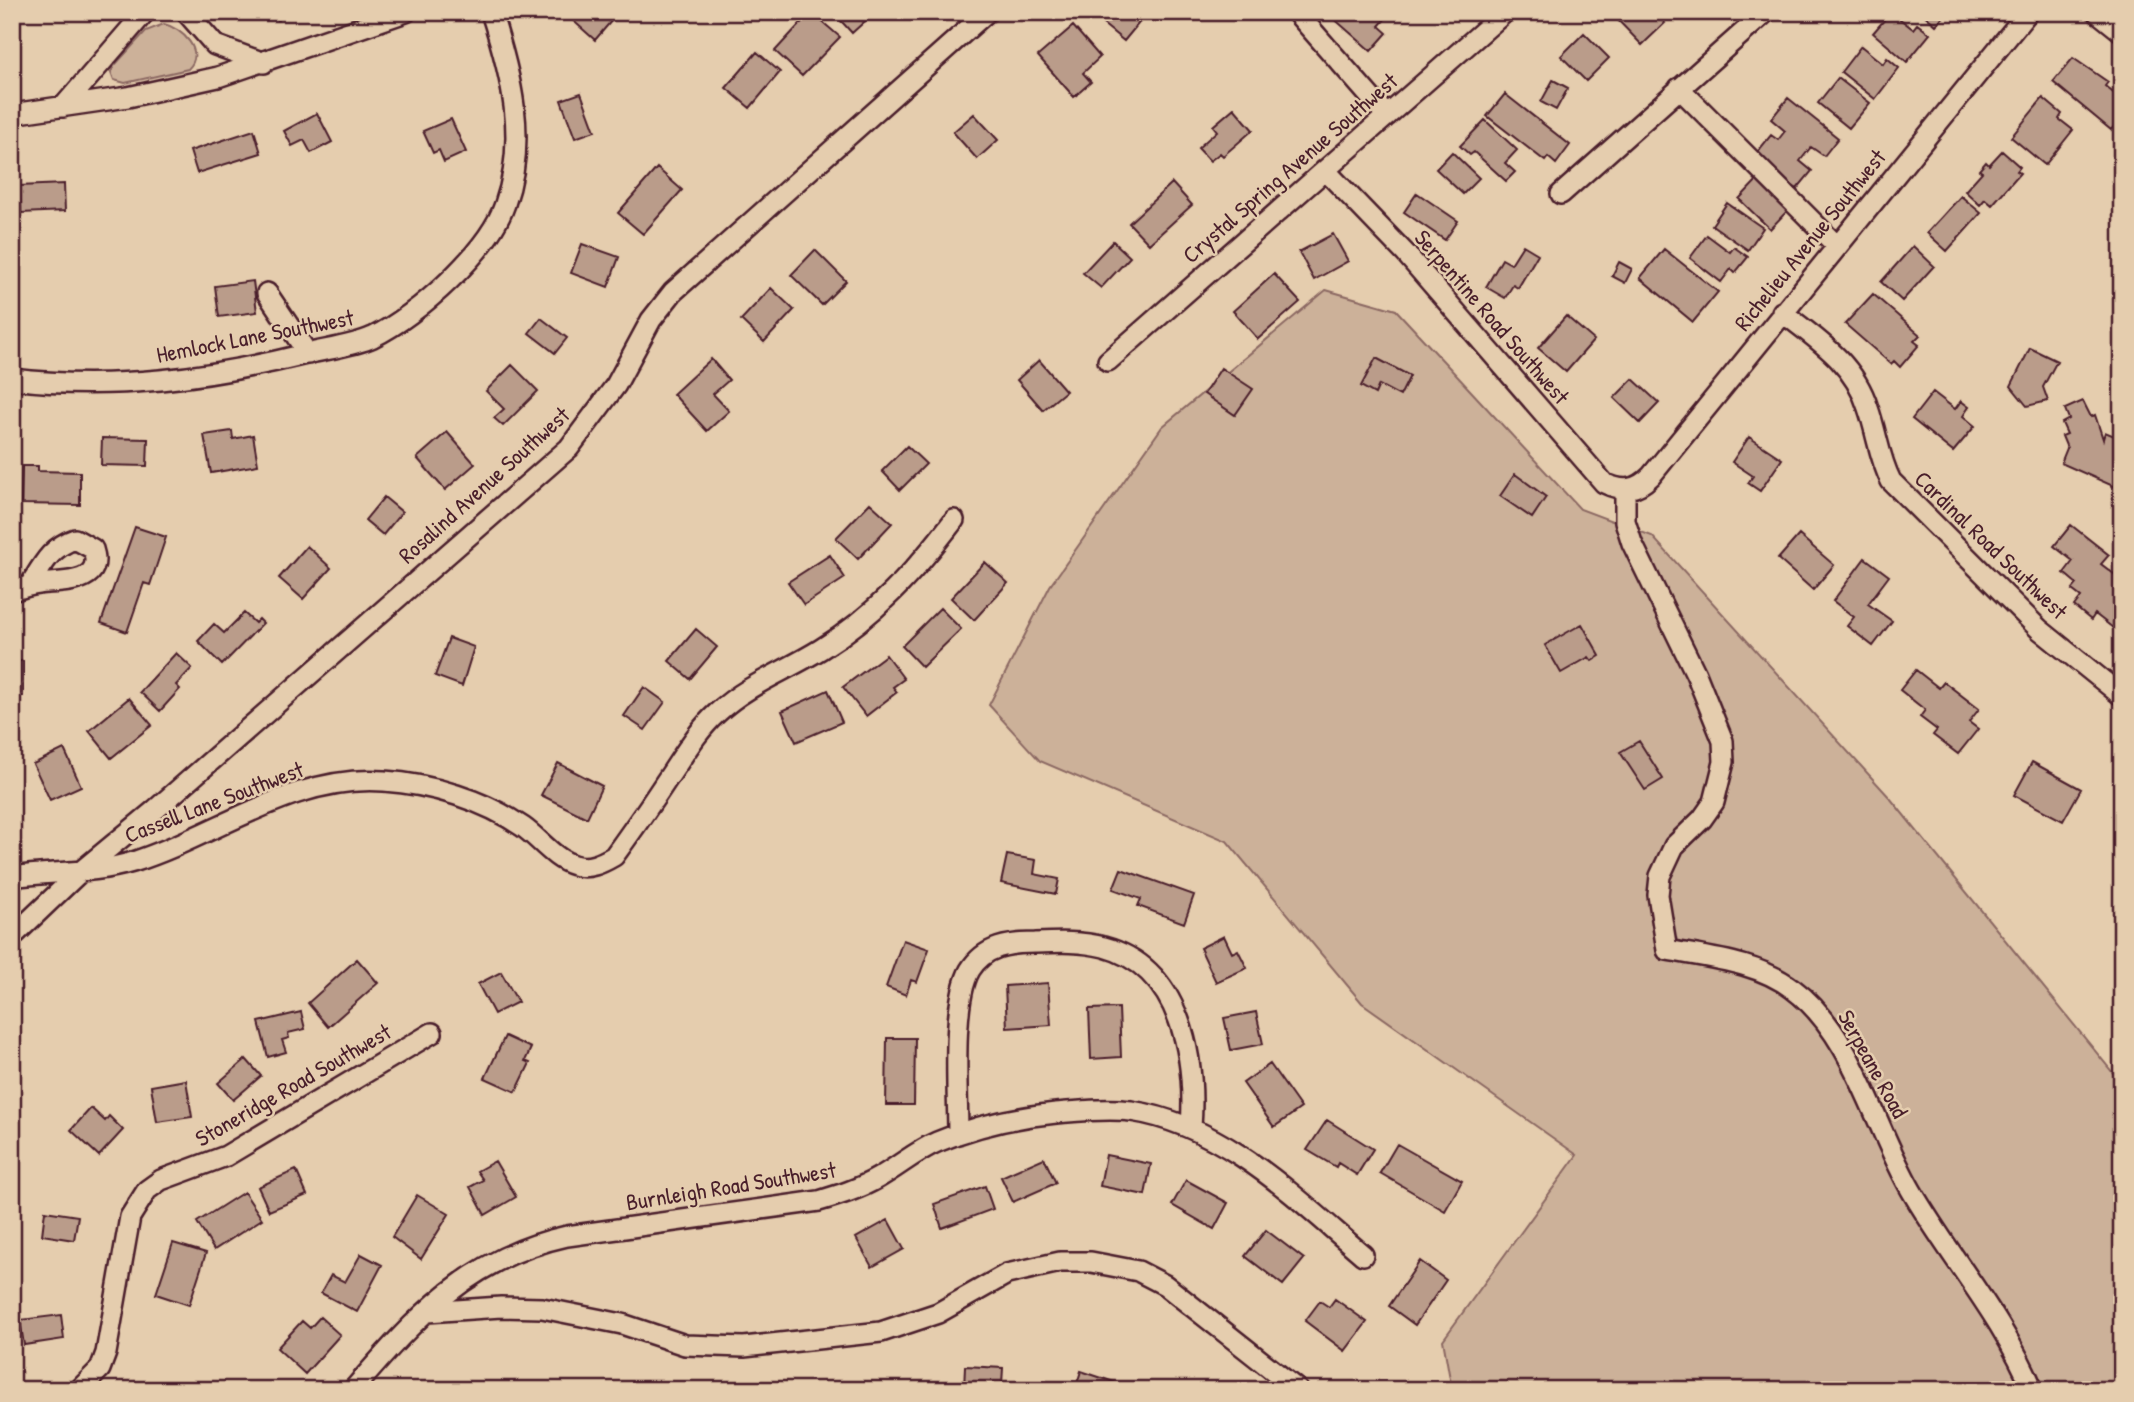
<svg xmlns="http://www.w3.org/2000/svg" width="2134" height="1402" font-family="'Patrick Hand',sans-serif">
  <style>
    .green { fill: #ccb199; stroke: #8b6862; stroke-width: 2 }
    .building { fill: #ba9c8a; stroke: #4a1f2b; stroke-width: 2 }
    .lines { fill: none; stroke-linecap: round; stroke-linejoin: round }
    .minor-casing { stroke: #4a1f2b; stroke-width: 24 }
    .minor { stroke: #e5cdae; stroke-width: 19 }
    .labels { text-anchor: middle; stroke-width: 5; stroke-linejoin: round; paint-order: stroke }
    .street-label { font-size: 23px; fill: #4a1f2b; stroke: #e5cdae }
  </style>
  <rect width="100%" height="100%" fill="#e5cdae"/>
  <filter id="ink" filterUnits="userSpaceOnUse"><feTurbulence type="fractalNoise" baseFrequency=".0143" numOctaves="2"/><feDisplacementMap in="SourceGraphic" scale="14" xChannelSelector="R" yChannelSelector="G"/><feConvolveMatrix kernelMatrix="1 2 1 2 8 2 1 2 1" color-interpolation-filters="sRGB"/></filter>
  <g filter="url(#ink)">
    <path class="green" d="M164 24C182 28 206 52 188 69L125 83 114 80 111 72 114 66 146 31Z
      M1326 290 1396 310 1580 509 1652 536 1890 798 2122 1084V1390H1452L1443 1340 1577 1155 1362 1003 1227 841 1040 761 989 705 1050 586 1162 427Z"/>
    <path class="building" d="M271 12H285L278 20Z
      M573 12H619L595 40 569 17Z
      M811 12 840 37 802 76 775 51Z
      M833 12H875L852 33Z
      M1095 12H1148L1124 41 1092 15Z
      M1336 12H1379L1386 18 1379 26 1387 33 1371 51 1332 17Z
      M1610 12H1654L1665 23 1642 45Z
      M1891 12 1913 29 1917 24 1930 34 1907 62 1873 33Z
      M1921 12H1948L1936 25Z
      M1073 26 1100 57 1083 73 1091 82 1074 97 1038 56Z
      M1584 33 1609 58 1586 81 1561 56Z
      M1861 46 1883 64 1887 58 1899 68 1875 99 1841 72Z
      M757 52 780 72 750 108 726 88Z
      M2073 58 2108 82 2105 86 2122 100V117L2111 130 2053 82Z
      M1838 78 1870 103 1849 128 1818 103Z
      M1553 80 1568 88 1556 110 1541 102Z
      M581 93 595 131 575 138 561 100Z
      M1505 94 1570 145 1556 164 1548 157 1545 161 1487 116Z
      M1788 98 1838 138 1824 156 1811 147 1800 161 1812 171 1797 189 1754 156 1771 135 1778 140 1785 131 1771 119Z
      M2043 98 2062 114 2059 119 2073 130 2045 165 2011 137Z
      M1234 108 1253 130 1223 156 1220 153 1210 161 1198 148 1217 131 1213 126Z
      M317 113 332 142 311 153 304 140 292 146 284 131Z
      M974 114 998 140 977 159 953 132Z
      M451 119 466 152 444 162 439 150 433 153 423 131Z
      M1485 120 1517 150 1505 163 1515 172 1506 181 1474 152 1470 155 1460 146Z
      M254 130 261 153 197 173 190 151Z
      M2002 151 2020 167 2017 171 2020 173 1992 205 1985 199 1980 205 1965 191 1982 172 1979 170 1986 162 1989 165Z
      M1452 152 1479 178 1463 194 1436 169Z
      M657 168 682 190 643 234 618 213Z
      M1759 178 1790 208 1770 229 1739 199Z
      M1172 183 1192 205 1149 244 1129 223Z
      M64 184 65 211 21 213 19 186Z
      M1417 193 1458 221 1445 240 1404 212Z
      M1961 196 1981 213 1947 251 1927 233Z
      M1727 203 1763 228 1748 250 1712 225Z
      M1333 234 1348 261 1314 280 1299 252Z
      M1707 235 1730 252 1734 247 1748 257 1735 273 1731 269 1721 282 1690 258Z
      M1113 241 1130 257 1101 288 1083 273Z
      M582 244 619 257 608 287 571 273Z
      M1523 245 1538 254 1518 288 1513 285 1505 298 1486 287 1502 259 1511 264Z
      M1913 246 1934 266 1902 301 1881 282Z
      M1664 249 1718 292 1693 322 1640 278Z
      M815 250 846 281 822 305 791 275Z
      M1619 262 1632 269 1625 283 1612 276Z
      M1274 274 1300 302 1258 339 1233 311Z
      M253 281 257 312 219 317 215 286Z
      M771 288 794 310 764 342 741 320Z
      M1873 294 1920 335 1914 341 1919 345 1900 367 1894 361 1891 364 1845 324Z
      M1566 316 1594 340 1566 372 1538 348Z
      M541 318 567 338 555 353 529 333Z
      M2030 348 2057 361 2043 387 2048 401 2027 406 2011 386Z
      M1376 358 1410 376 1400 396 1379 385 1375 394 1361 386Z
      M711 359 729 380 713 394 729 411 707 431 673 394Z
      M1039 360 1066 391 1043 410 1017 380Z
      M512 365 538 391 503 426 494 418 504 409 486 391Z
      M1221 368 1253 389 1235 415 1204 394Z
      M1633 379 1659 403 1640 423 1614 398Z
      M1933 392 1955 409 1961 401 1969 407 1963 416 1975 426 1953 452 1912 419Z
      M2083 401 2091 417 2095 415 2103 439 2105 432 2122 439V490L2061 463 2067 448 2062 436 2067 434 2062 423 2069 419 2065 409Z
      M232 431 233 439 253 435 258 465 211 473 204 435Z
      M447 432 475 464 445 490 417 458Z
      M1749 437 1782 459 1760 491 1748 483 1753 476 1732 462Z
      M102 438 148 439 147 466 101 465Z
      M907 446 926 464 900 490 882 471Z
      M22 466H38V471L80 472V505L21 504Z
      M1515 474 1546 497 1532 518 1500 496Z
      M384 497 402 512 383 535 365 520Z
      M870 503 892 523 858 559 836 538Z
      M2071 525 2109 555 2101 564 2122 580V589L2116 597 2122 602V635L2095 614 2091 620 2074 606 2081 597 2072 590 2077 584 2064 573 2073 561 2054 546Z
      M135 527 166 537 150 585 144 583 127 632 101 623Z
      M1799 535 1834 565 1813 590 1778 559Z
      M307 546 331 568 303 599 279 578Z
      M830 555 845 578 804 605 788 582Z
      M1865 558 1889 576 1868 604 1892 621 1873 646 1847 626 1854 617 1833 601Z
      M985 562 1008 583 974 620 951 598Z
      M940 608 961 629 922 667 902 646Z
      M244 613 255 623 259 619 263 623 222 665 198 641 214 624 224 633Z
      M1582 624 1600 656 1592 661 1589 657 1561 673 1545 645Z
      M696 629 717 647 690 679 669 661Z
      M449 638 474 647 462 686 435 676Z
      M176 653 192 668 176 685 180 689 160 711 140 692Z
      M886 655 904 679 893 687 897 692 866 716 843 687Z
      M12 661H23V696H12Z
      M1916 670 1939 688 1944 682 1979 709 1969 722 1978 729 1958 754 1933 735 1937 730 1920 717 1925 710 1900 690Z
      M644 687 665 702 645 730 624 716Z
      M828 690 842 722 796 742 782 711Z
      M129 698 152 725 111 758 89 731Z
      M1639 741 1663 779 1645 790 1620 752Z
      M64 749 81 786 50 800 33 764Z
      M2032 762 2081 789 2063 821 2014 795Z
      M558 763 602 786 587 818 541 795Z
      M1007 855 1036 860 1034 874 1059 879 1056 894 1001 883Z
      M1121 869 1194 895 1184 923 1138 906 1141 899 1113 889Z
      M1224 936 1232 953 1238 950 1247 968 1216 982 1200 948Z
      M903 940 929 949 917 982 911 980 906 995 886 987Z
      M357 959 378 983 328 1027 308 1003Z
      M501 972 518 1002 494 1014 478 984Z
      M1048 983 1051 1025 1007 1028 1005 986Z
      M1119 1008 1121 1057 1091 1059 1089 1009Z
      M301 1012 305 1029 288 1033 289 1038 282 1040 286 1052 268 1057 259 1022Z
      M1256 1012 1263 1044 1231 1050 1224 1018Z
      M505 1036 531 1048 525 1061 530 1063 516 1092 485 1078Z
      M887 1038H915L914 1105H886Z
      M246 1059 261 1076 233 1100 218 1083Z
      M1270 1064 1301 1108 1274 1127 1243 1083Z
      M186 1080 192 1117 157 1122 151 1086Z
      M91 1108 105 1121 109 1116 123 1130 99 1156 71 1130Z
      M1327 1120 1373 1149 1357 1175 1338 1163 1336 1167 1307 1150Z
      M1397 1144 1462 1181 1445 1211 1380 1173Z
      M1106 1155 1151 1164 1145 1195 1100 1186Z
      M1044 1158 1056 1183 1013 1202 1001 1177Z
      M495 1161 516 1197 485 1215 470 1187 483 1180 477 1171Z
      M296 1170 307 1195 269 1211 258 1187Z
      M1186 1180 1228 1203 1214 1229 1172 1205Z
      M985 1186 993 1209 942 1228 934 1204Z
      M244 1192 262 1219 214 1250 197 1222Z
      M417 1195 449 1214 421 1259 392 1237Z
      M45 1211 78 1216 74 1240 42 1235Z
      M888 1220 904 1249 872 1267 856 1238Z
      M1266 1230 1304 1259 1283 1285 1245 1256Z
      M173 1243 206 1253 189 1305 156 1294Z
      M361 1254 382 1265 357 1312 321 1293 331 1275 345 1282Z
      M1420 1261 1446 1280 1415 1325 1389 1306Z
      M1335 1299 1367 1322 1345 1351 1305 1321 1320 1301 1329 1307Z
      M61 1315 64 1339 24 1345 20 1320Z
      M320 1317 340 1335 305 1374 277 1348 302 1321 310 1328Z
      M965 1366 1003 1368 1002 1384 1021 1385V1390H964Z
      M1081 1371 1123 1385 1122 1390H1075Z"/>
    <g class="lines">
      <g class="minor-casing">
        <path id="minor" d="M186 12 215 45 264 63
          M1296 12 1387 116
          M2097 12 2122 32
          M1679 88 1837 246
          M63 107 145 12
          M12 114 128 97 218 77 406 12
          M1325 170 1406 254 1604 483C1623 492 1636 491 1651 476L2028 12
          M1561 194 1766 12
          M267 293 308 354
          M1782 312C1818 340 1854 363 1868 408 1877 433 1879 458 1891 481L2039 629 2122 696
          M1108 361 1505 12
          M12 379C112 391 209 378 306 354 327 349 353 346 373 337 417 316 489 251 505 204 528 138 511 75 491 12
          M1625 490V521L1632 543 1696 674 1723 741 1724 762 1714 802 1702 819 1674 846 1660 876 1658 895 1667 950C1710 958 1758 962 1793 989 1853 1033 1875 1128 1911 1190 1950 1258 2003 1317 2033 1390
          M12 591C21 588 30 585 39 584 61 581 105 585 93 549L75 539C51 547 43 564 30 585
          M12 877C53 871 93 874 133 862 216 836 293 774 384 781 431 784 484 800 523 827 540 839 554 859 574 865 588 870 602 863 614 856 632 831 649 807 666 781 682 758 696 732 717 713 748 684 786 671 821 649 875 616 916 570 954 520
          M12 937 80 872 155 810 569 448 616 385 651 320 673 292 987 12
          M958 1134C958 1094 951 1003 970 970 985 946 1009 943 1035 943 1059 942 1081 941 1104 947 1182 968 1196 1059 1191 1128
          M427 1312 501 1307 542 1308 622 1324 685 1345 744 1347 881 1332 938 1313 1007 1274 1060 1262H1091L1138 1271 1165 1285 1298 1390
          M79 1390 100 1369 106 1353 130 1217 147 1190 161 1180 226 1156 432 1033
          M353 1390C416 1317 470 1257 567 1236L819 1201C839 1195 859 1189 878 1178 898 1167 916 1151 937 1142 975 1126 1015 1117 1056 1113 1080 1111 1107 1108 1131 1111 1224 1125 1295 1197 1363 1255"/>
      </g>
      <use href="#minor" class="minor"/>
    </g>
  </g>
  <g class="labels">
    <g class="street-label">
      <text transform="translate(1290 168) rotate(-41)" y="8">Crystal Spring Avenue Southwest</text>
      <text transform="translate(1810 240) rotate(-51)" y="8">Richelieu Avenue Southwest</text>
      <text transform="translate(1492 317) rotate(49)" y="8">Serpentine Road Southwest</text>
      <text transform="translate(255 336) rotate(-11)" y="8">Hemlock Lane Southwest</text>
      <text transform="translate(484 485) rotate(-42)" y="8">Rosalind Avenue Southwest</text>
      <text transform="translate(1991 545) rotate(44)" y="8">Cardinal Road Southwest</text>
      <text transform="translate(214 802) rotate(-21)" y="8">Cassell Lane Southwest</text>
      <text transform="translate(1873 1064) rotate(61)" y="8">Serpeane Road</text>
      <text transform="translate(293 1085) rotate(-30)" y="8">Stoneridge Road Southwest</text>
      <text transform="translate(731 1186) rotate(-9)" y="8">Burnleigh Road Southwest</text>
    </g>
  </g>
  <rect width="2134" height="1402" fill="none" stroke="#e5cdae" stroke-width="42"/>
  <rect x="21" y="21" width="2092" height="1360" fill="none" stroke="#4a1f2b" stroke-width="2.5" filter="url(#ink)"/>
</svg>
